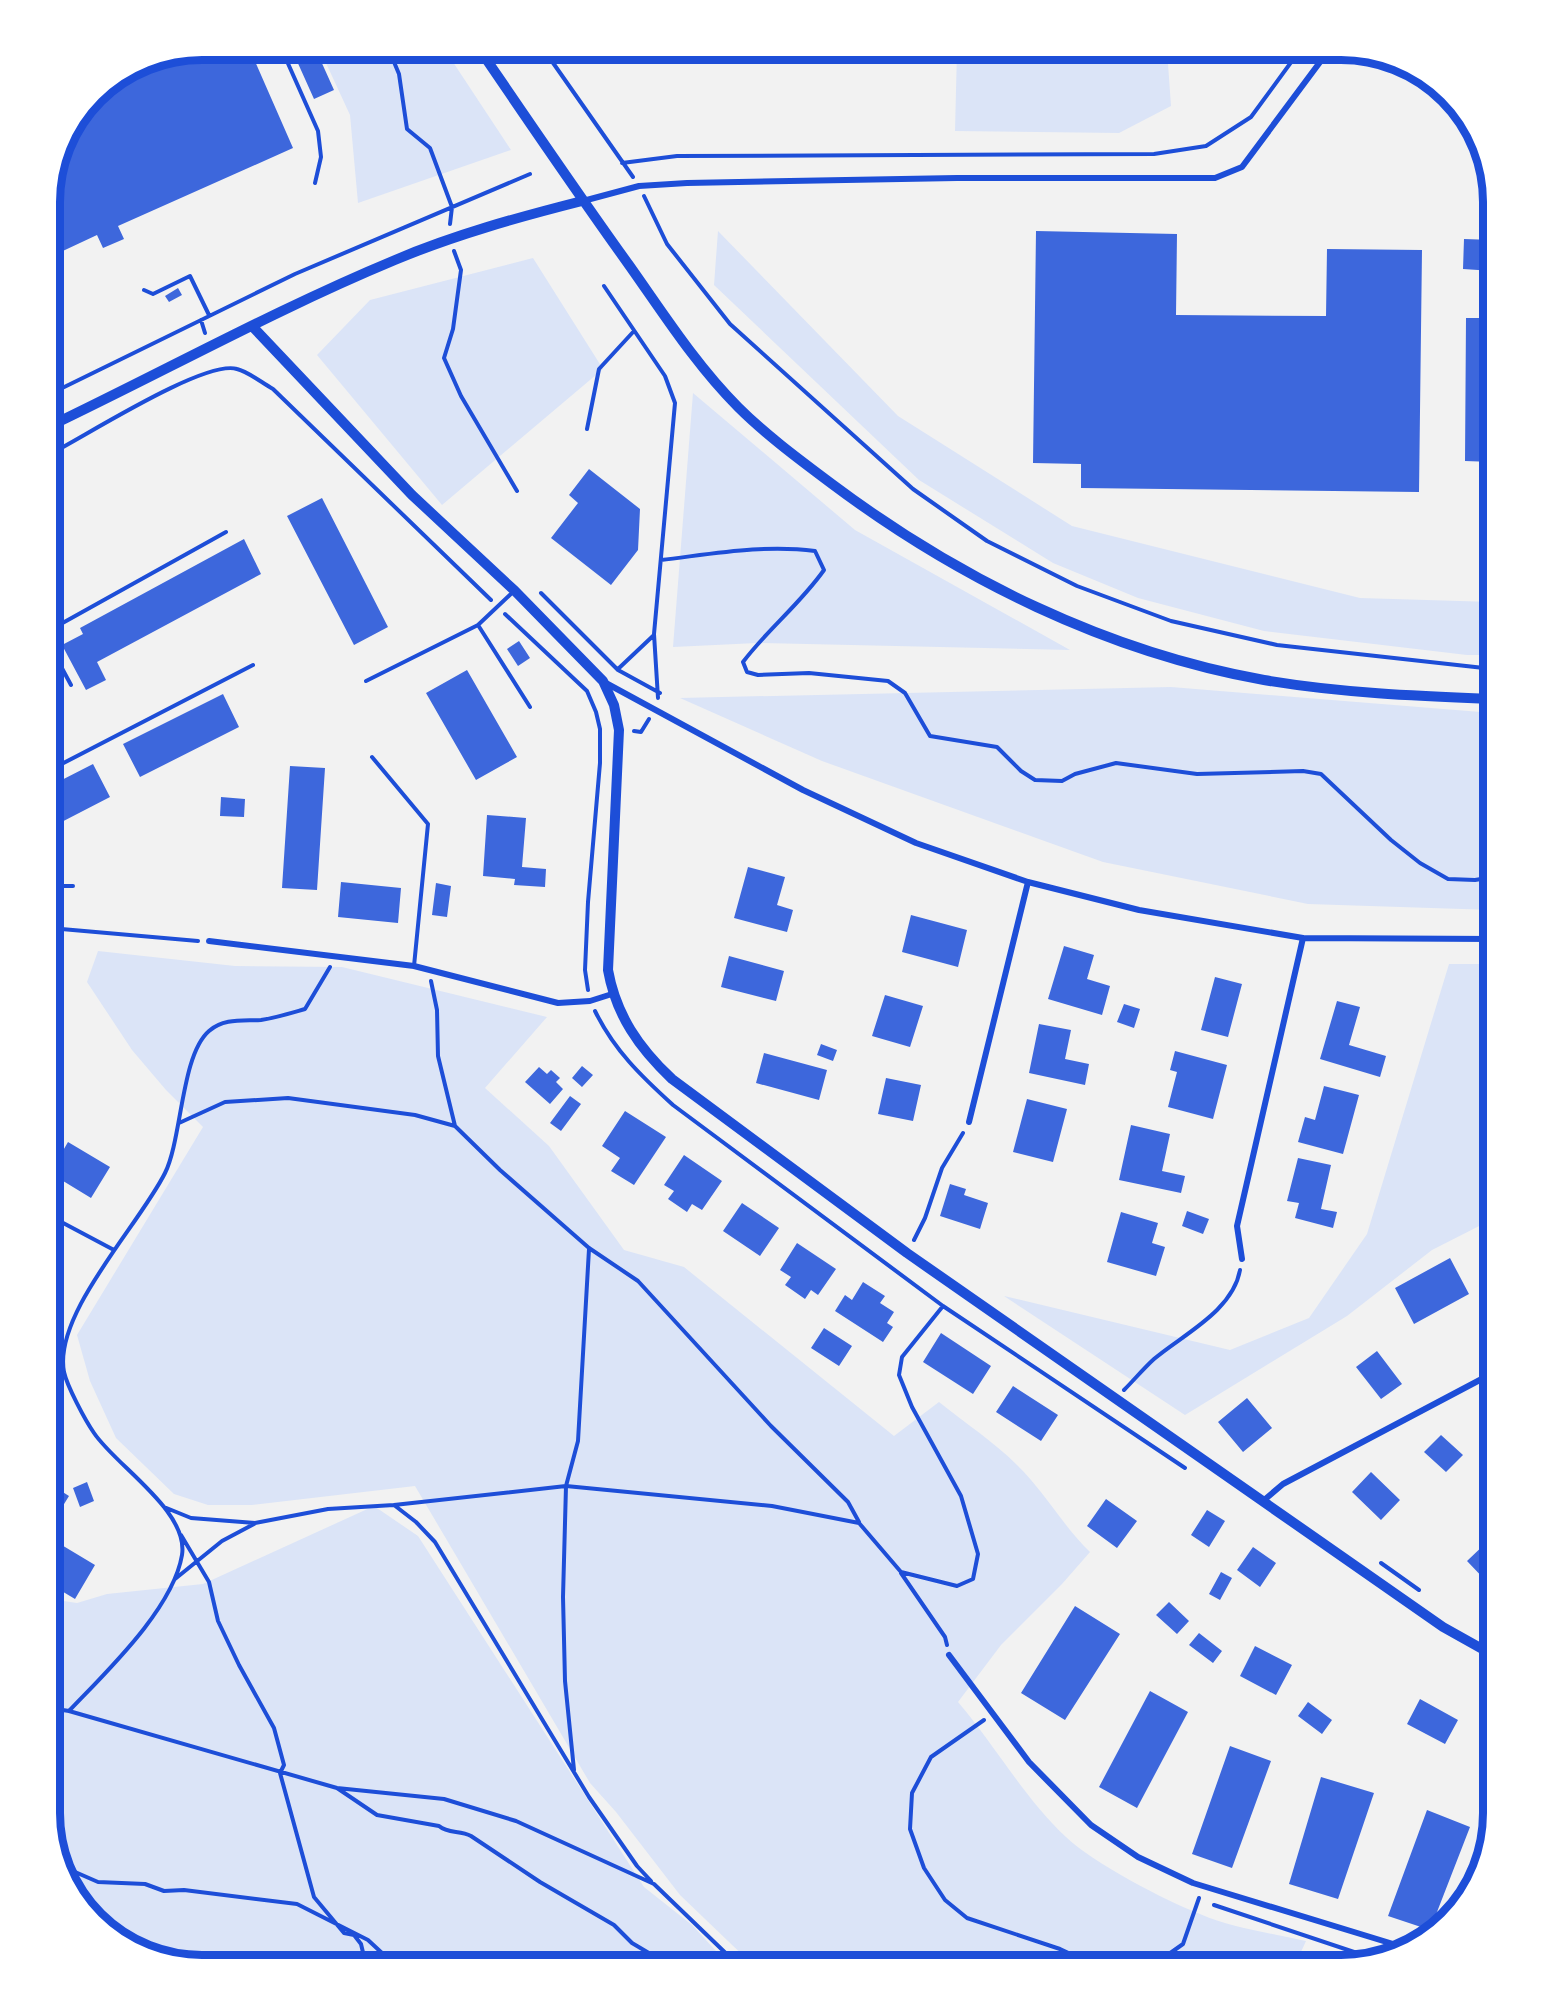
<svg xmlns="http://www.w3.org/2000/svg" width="1543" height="2015" font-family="'Exo 2',sans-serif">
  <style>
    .green { fill: #dbe4f7 }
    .building { fill: #3d67dc }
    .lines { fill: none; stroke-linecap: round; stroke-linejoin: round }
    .path { stroke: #1d4ed8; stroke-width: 4 }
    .service { stroke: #1d4ed8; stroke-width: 4 }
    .minor { stroke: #1d4ed8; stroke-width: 6 }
    .tertiary { stroke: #1d4ed8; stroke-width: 10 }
    .rim { fill: none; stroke: #1d4ed8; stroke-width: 8 }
  </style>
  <rect width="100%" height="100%" fill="#f2f2f2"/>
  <path class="green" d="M320 50H445L511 150 358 203 350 115Z
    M957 50H1167L1171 106 1119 133 955 131Z
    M718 231 898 416 1072 526 1360 598 1493 602V655H1467L1264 631 1138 598 1053 563 919 480 714 285Z
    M533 258 603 369 442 505 317 355 370 300Z
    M693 393 855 530 1070 650 757 643 673 647Z
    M1171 687 1493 713V910L1308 904 1103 862 822 761 680 698Z
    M98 951 235 966 342 967 547 1017 485 1088 549 1146 624 1250 684 1267 894 1436 939 1402C970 1427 1005 1449 1031 1480 1052 1504 1067 1530 1090 1552L1062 1584 1001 1645 958 1702C995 1745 1024 1798 1066 1837 1093 1863 1164 1900 1200 1914 1232 1928 1271 1933 1306 1941L1295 1965H753L680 1895 616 1812 590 1783 415 1486 252 1505H208L174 1494 116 1438 90 1381 77 1335 203 1127 166 1090 132 1050 87 982Z
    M1449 964H1493V1219L1432 1250 1347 1316 1185 1415 1004 1296 1230 1350 1309 1318 1367 1234Z
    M374 1506 418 1536 644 1887 692 1925 729 1965H202L126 1945 75 1897 50 1813V1599L77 1603 107 1594 203 1584Z"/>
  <path class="building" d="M202 50H250L293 148 118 226 124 239 103 248 97 235 50 257V192L65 134 101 88 144 61Z
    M292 50H316L334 90 314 99Z
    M1036 231 1177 234 1176 315 1326 316 1327 249 1422 250 1419 492 1081 488V464L1033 463Z
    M1464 239 1493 240V271L1463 269Z
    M178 288 182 295 169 302 165 296Z
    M1466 318H1493V462L1465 461Z
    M589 469 640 509 638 550 611 585 551 538 578 503 569 495Z
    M322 498 388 627 354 645 287 516Z
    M244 539 261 574 97 662 106 680 86 690 62 645 83 634 80 628Z
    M519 641 530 658 518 666 507 649Z
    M467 670 517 757 476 780 426 693Z
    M223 694 239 727 140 777 123 744Z
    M93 764 110 797 50 828V786Z
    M290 766 325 768 317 890 282 888Z
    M221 797 245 799 244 817 220 816Z
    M487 815 526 818 522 867 546 869 545 887 514 885 515 879 483 876Z
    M748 867 785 877 777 905 793 910 787 932 734 918Z
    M341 882 401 888 398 923 338 917Z
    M436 883 451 886 447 917 432 915Z
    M911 915 967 930 958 967 902 952Z
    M1064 946 1094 955 1087 979 1110 986 1102 1015 1048 999Z
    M729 956 784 971 776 1001 721 987Z
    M1215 977 1242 984 1228 1037 1201 1030Z
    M885 995 923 1006 910 1047 872 1036Z
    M1337 1001 1360 1007 1349 1045 1386 1056 1380 1077 1320 1059Z
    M1124 1004 1140 1009 1134 1028 1117 1022Z
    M1039 1024 1071 1030 1065 1059 1089 1064 1085 1085 1029 1073Z
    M821 1044 837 1050 833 1061 817 1055Z
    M1175 1051 1227 1065 1213 1119 1168 1107 1177 1072 1170 1070Z
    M764 1053 827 1070 819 1100 756 1083Z
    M582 1066 593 1075 582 1087 572 1078Z
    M539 1067 547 1074 551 1070 560 1078 556 1082 563 1089 550 1104 525 1082Z
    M886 1078 921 1085 913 1121 878 1114Z
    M1324 1086 1359 1095 1343 1154 1298 1142 1305 1117 1315 1120Z
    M570 1096 581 1104 561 1131 550 1123Z
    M1027 1099 1067 1109 1053 1162 1013 1152Z
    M625 1111 666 1137 634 1185 611 1171 620 1158 602 1146Z
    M1131 1125 1170 1134 1162 1171 1185 1176 1181 1193 1119 1180Z
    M68 1142 110 1167 91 1198 50 1173Z
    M684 1155 722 1181 702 1210 692 1204 687 1212 668 1199 674 1191 664 1185Z
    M1298 1158 1331 1165 1321 1209 1337 1212 1333 1228 1295 1218 1299 1203 1287 1201Z
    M950 1184 966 1189 964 1195 988 1203 980 1229 940 1216Z
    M742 1203 779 1228 760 1256 723 1231Z
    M1187 1211 1209 1219 1203 1234 1182 1226Z
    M1121 1212 1158 1223 1152 1243 1165 1247 1156 1276 1107 1262Z
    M1493 1242V1269L1482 1248Z
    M797 1243 836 1269 818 1295 811 1290 805 1299 785 1285 791 1277 780 1270Z
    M1450 1258 1469 1294 1414 1324 1395 1288Z
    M863 1282 885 1296 880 1303 894 1312 887 1323 893 1327 883 1342 835 1311 845 1295 852 1300Z
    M824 1328 852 1346 839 1366 811 1348Z
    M941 1333 991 1366 973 1394 923 1362Z
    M1377 1351 1402 1384 1381 1399 1356 1367Z
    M1013 1386 1058 1415 1041 1441 996 1412Z
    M1247 1398 1272 1428 1243 1452 1218 1422Z
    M1441 1435 1463 1455 1446 1472 1424 1452Z
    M1371 1472 1400 1500 1381 1520 1352 1492Z
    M87 1482 94 1501 80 1507 73 1488Z
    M50 1484 69 1496 53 1522 50 1520Z
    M1106 1499 1137 1521 1117 1548 1087 1526Z
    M1207 1510 1225 1521 1209 1547 1191 1535Z
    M50 1538 95 1565 75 1599 50 1584Z
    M1488 1541 1493 1547V1577L1488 1583 1467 1561Z
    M1253 1547 1276 1563 1260 1587 1237 1570Z
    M1221 1572 1232 1578 1220 1600 1209 1594Z
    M1169 1602 1189 1621 1177 1634 1156 1615Z
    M1075 1606 1120 1634 1065 1720 1021 1693Z
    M1199 1633 1222 1651 1213 1663 1189 1645Z
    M1255 1646 1292 1665 1276 1695 1240 1676Z
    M1150 1691 1188 1712 1137 1808 1099 1787Z
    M1420 1699 1458 1720 1445 1744 1407 1724Z
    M1308 1702 1332 1720 1322 1734 1298 1716Z
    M1230 1746 1271 1761 1232 1868 1192 1854Z
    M1321 1777 1374 1793 1338 1899 1289 1884Z
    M1427 1810 1470 1827 1430 1930 1388 1916Z"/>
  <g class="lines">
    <path class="path" d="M389 50 399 74 407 129 430 148 452 207 450 224
      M544 50 633 177
      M622 163 677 156 1154 154 1206 146 1251 117 1300 50
      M644 196 667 244 730 324 913 489 987 541 1077 586 1171 621 1277 645 1493 669
      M454 251 461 270 453 329 444 358 461 396 517 491
      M604 286 665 376 675 403 654 634 658 698
      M144 290 153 294 190 276 209 315
      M201 320 205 333
      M50 394 295 274 530 174
      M587 429 599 369 634 331
      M50 454C84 437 205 359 237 369 249 372 262 383 273 389L491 600
      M661 560C712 554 764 544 815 551L824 570C800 604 768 629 743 662L747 672 758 675 809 673 888 681 905 693 930 736 997 747 1021 771 1035 780 1062 781 1075 774 1116 763 1197 774 1303 771 1321 774 1391 840 1420 863 1448 879 1475 880 1493 877
      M541 593 618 670 660 693
      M505 614 587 691 596 712 600 729V763L588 902 585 970 588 990
      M618 669 654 635
      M634 731 641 732 649 719
      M50 770 253 665
      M50 928 198 941
      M431 981 437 1010 438 1056 455 1126 500 1170 589 1248 638 1281 771 1426 848 1502 859 1522
      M595 1011C614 1050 641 1076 673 1105L943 1306 1185 1468
      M179 1123 225 1102 288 1098 415 1115 455 1126
      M50 1216 114 1250
      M914 1240 925 1218 942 1168 963 1133
      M1124 1390C1134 1380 1143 1369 1154 1359 1182 1335 1233 1311 1240 1270
      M394 1505 566 1486 772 1506 859 1523 901 1572 957 1586 973 1579 978 1554 961 1496 912 1407 899 1375 902 1357 943 1306
      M164 1507 191 1518 255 1523 328 1509 394 1505 416 1522 435 1542 589 1797 637 1866 651 1881
      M181 1535 209 1582 218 1621 239 1665 274 1728 284 1765 280 1773 314 1897 344 1933 354 1935 361 1944 366 1965
      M1381 1563 1419 1590
      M901 1573 945 1637 947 1645
      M175 1579 222 1541 254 1524
      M50 1708 69 1711 337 1788 444 1799 516 1821 654 1884 738 1965
      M69 1711C106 1672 173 1609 182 1555 189 1511 116 1466 94 1433 85 1420 67 1386 64 1372 53 1314 140 1224 165 1173 182 1139 181 1055 209 1031 224 1018 242 1021 261 1020 275 1018 291 1013 305 1009L330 967
      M984 1720 931 1757 912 1793 910 1829 924 1868 945 1900 967 1918 1060 1949 1094 1965
      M574 1770 565 1681 563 1597 566 1486 578 1441 589 1249
      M337 1788 377 1815 439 1826C448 1834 460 1830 471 1836L540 1882 614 1925 632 1943 669 1965
      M66 1868 98 1882 145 1884 164 1891 184 1890 297 1904 368 1940 382 1953 406 1965
      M1214 1905 1369 1957
      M1159 1965V1961L1183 1944 1199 1898"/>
    <path class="service" d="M282 50 318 131 321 157 315 183
      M478 625 530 707
      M50 630 226 532
      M50 646 71 685
      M366 681 478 625 514 591
      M372 757 428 824 414 966
      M50 886H73"/>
    <path class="minor" d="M583 201 639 186 687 183 957 178H1215L1242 167 1329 50
      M604 682 803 790 916 843 1028 882 1139 910 1303 938 1493 939
      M209 941 414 966 558 1003 590 1001 612 994
      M969 1122 1028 882
      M1242 1259 1237 1226 1303 938
      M1263 1501 1283 1484 1493 1373
      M949 1655 1029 1762 1091 1825 1138 1857 1193 1883 1403 1947
      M1471 1891 1481 1858"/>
    <path class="tertiary" d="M480 50C529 122 578 194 629 265 663 313 696 365 738 407 766 435 800 460 832 484 959 579 1107 652 1264 680 1340 693 1417 696 1493 699
      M252 326 412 495 515 591 603 681 614 705 619 730 608 970C616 1015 639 1048 672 1079L907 1253 1443 1627 1493 1655
      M50 426C165 371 277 309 395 260 454 235 519 217 582 201"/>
  </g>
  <path d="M0 0H1543V2015H0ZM202 60H1341A142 142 0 0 1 1483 202V1813A142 142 0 0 1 1341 1955H202A142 142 0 0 1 60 1813V202A142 142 0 0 1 202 60Z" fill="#fff" fill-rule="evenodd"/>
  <path class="rim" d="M202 60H1341A142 142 0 0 1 1483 202V1813A142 142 0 0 1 1341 1955H202A142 142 0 0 1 60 1813V202A142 142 0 0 1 202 60Z"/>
</svg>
